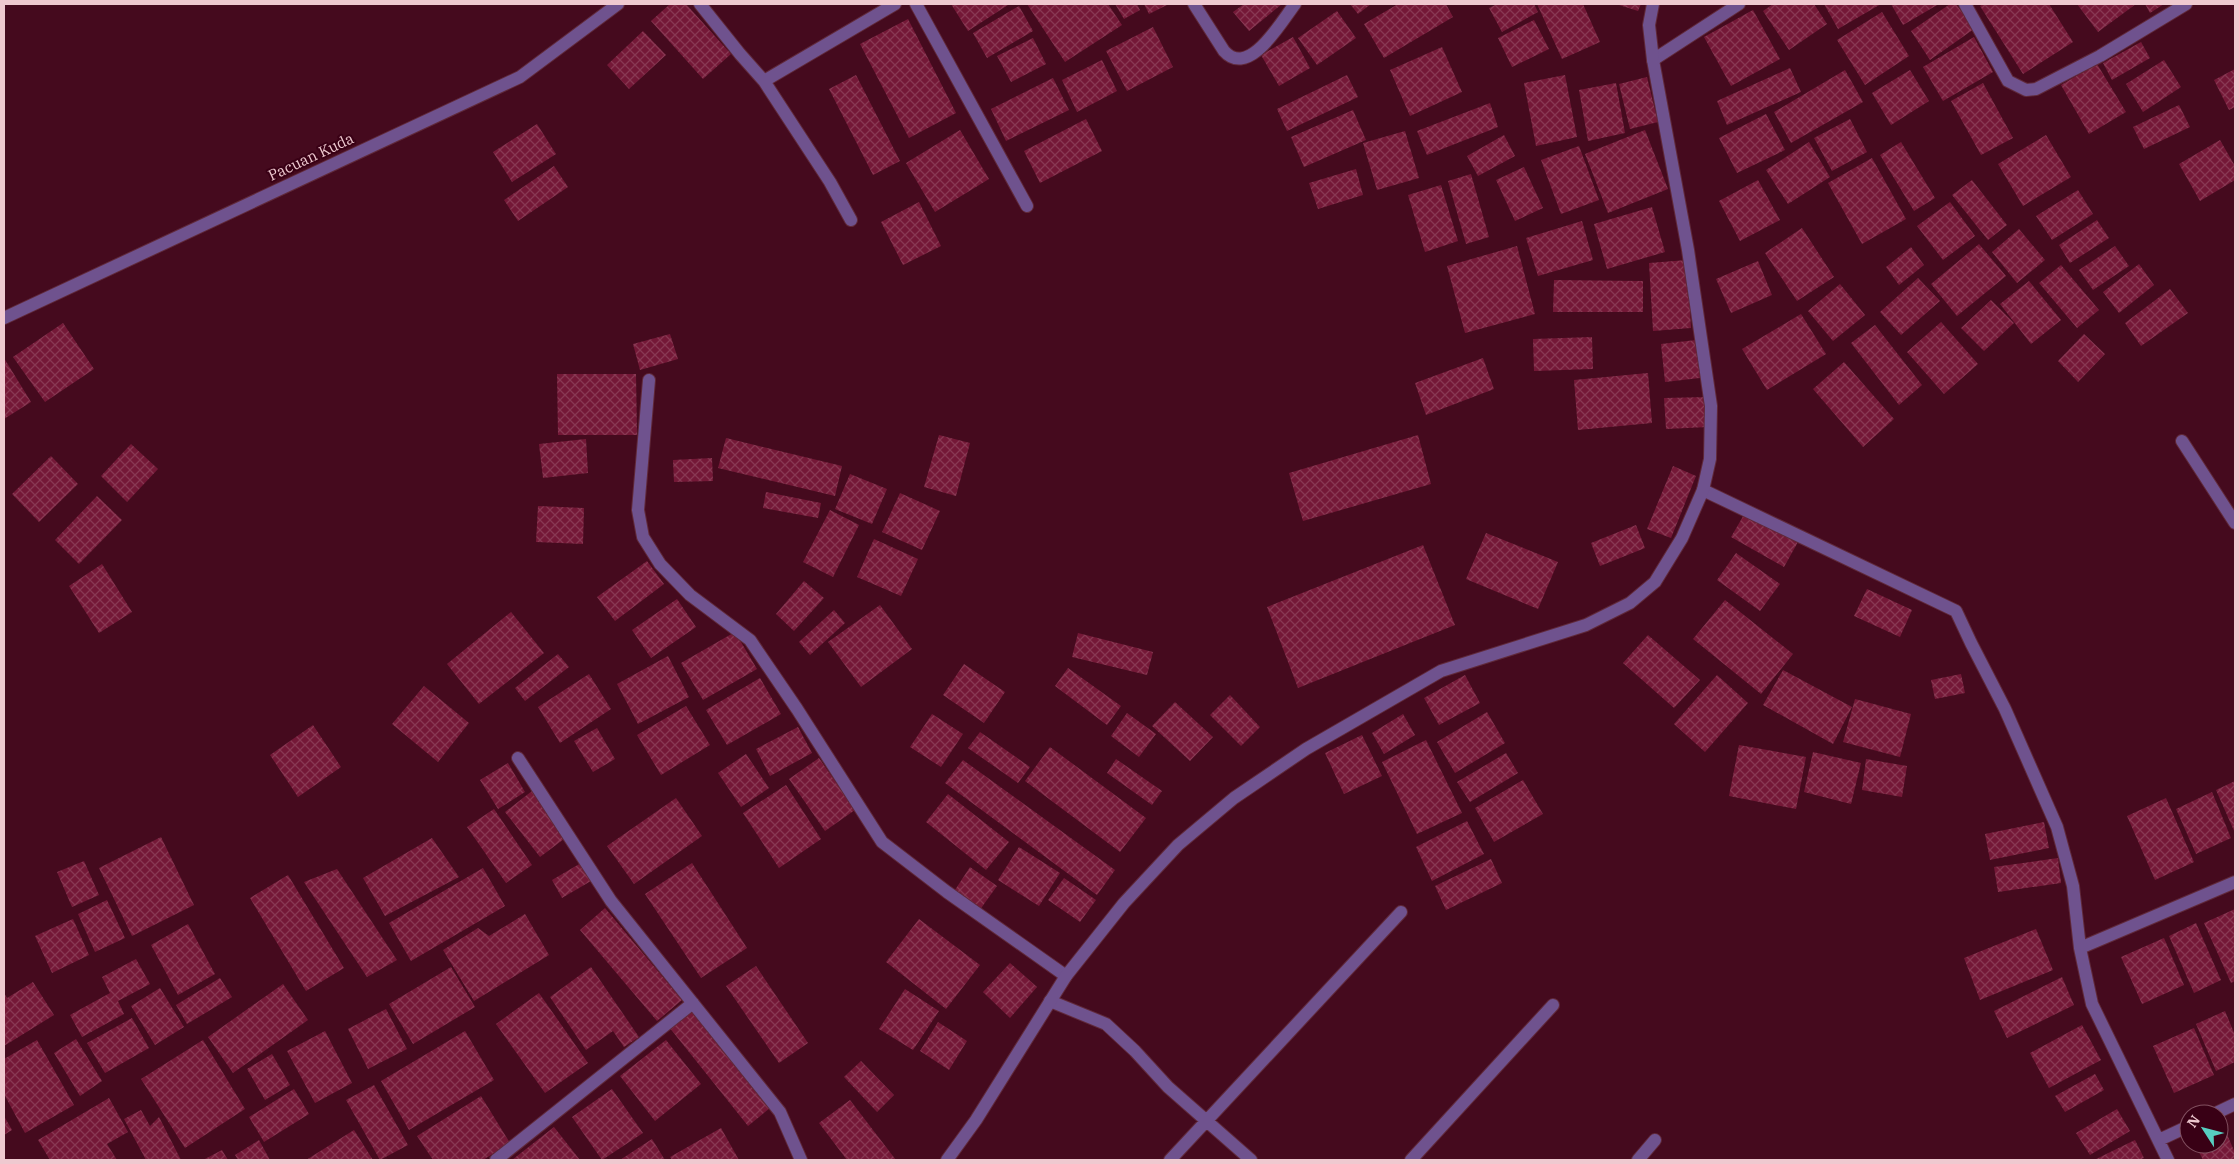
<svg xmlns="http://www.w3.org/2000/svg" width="2239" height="1164" font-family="'IBM Plex Serif',serif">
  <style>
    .building { fill: url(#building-cross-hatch) }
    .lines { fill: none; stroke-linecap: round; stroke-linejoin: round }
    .minor-casing { stroke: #60293a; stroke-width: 14 }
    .tertiary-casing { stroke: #60293a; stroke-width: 14 }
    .minor { stroke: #6f528e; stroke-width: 12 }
    .tertiary { stroke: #6f528e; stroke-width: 12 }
    .labels { text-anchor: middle; stroke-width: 4; stroke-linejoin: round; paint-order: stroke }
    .street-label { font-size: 15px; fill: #efc9d0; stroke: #390015 }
  </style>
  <defs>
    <pattern id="building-cross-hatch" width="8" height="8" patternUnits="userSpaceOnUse" patternTransform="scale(1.25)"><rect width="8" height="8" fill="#741837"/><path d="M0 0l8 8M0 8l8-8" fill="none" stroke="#883853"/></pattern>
  </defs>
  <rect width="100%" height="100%" fill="#450a1e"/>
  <path class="building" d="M670 4H686L731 54 703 79 651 21Z
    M951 4H1007L1008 5 968 31Z
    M1027 4H1108L1122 25 1065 62Z
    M1115 4H1137L1140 10 1124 19Z
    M1144 4H1169L1149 14Z
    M1244 4H1282L1249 31 1233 12Z
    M1350 4H1371L1358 14Z
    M1398 4H1446L1453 17 1384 58 1364 24Z
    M1497 4H1534L1538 12 1502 32 1489 8Z
    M1537 4H1583L1600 42 1562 59Z
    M1616 4H1641L1638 11Z
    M1773 4H1814L1827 24 1789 50 1763 11Z
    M1824 4H1881L1838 29Z
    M1891 4H1939L1903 25Z
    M1950 4H1956L1974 29 1930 60 1911 31Z
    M1983 4H2049L2073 42 2023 74 1980 6Z
    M2077 4H2136L2098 32Z
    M2145 4H2164L2150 13Z
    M1019 6 1033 31 987 58 973 33Z
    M1753 10 1780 59 1731 86 1704 37Z
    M1337 11 1356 38 1317 65 1298 38Z
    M1882 12 1909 56 1865 85 1837 40Z
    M908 19 956 113 909 138 860 44Z
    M1534 20 1549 49 1512 67 1498 38Z
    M1153 27 1173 67 1127 91 1106 51Z
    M643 31 666 55 629 89 607 65Z
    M1293 37 1310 68 1279 86 1261 55Z
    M1974 37 1993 72 1943 101 1923 67Z
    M1033 38 1046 64 1011 82 997 56Z
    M2141 42 2150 58 2112 80 2103 63Z
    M1442 47 1462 92 1410 116 1390 70Z
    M1102 60 1117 91 1077 112 1062 80Z
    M2164 60 2181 87 2143 112 2126 84Z
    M2097 64 2126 112 2089 134 2061 85Z
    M1790 68 1801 92 1727 125 1717 101Z
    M2235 69V107L2229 110 2214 80Z
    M1845 70 1863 102 1791 143 1774 112Z
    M1910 70 1929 101 1891 125 1872 93Z
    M856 75 900 161 873 175 829 89Z
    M1347 75 1358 97 1287 131 1277 109Z
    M1565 75 1577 137 1536 146 1524 83Z
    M1647 77 1658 122 1630 129 1619 84Z
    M1053 78 1069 110 1006 141 991 109Z
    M1616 83 1625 133 1588 141 1579 90Z
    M1983 83 2013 138 1981 155 1951 101Z
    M1490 103 1498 127 1427 155 1417 131Z
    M2179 105 2190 127 2144 149 2133 127Z
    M1353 110 1366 140 1304 167 1291 137Z
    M1766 114 1785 150 1737 173 1719 138Z
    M1086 119 1102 151 1040 183 1024 151Z
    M1850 119 1867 152 1832 171 1814 138Z
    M537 124 556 154 512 182 493 152Z
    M960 130 989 179 935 212 906 163Z
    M1645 130 1668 189 1608 213 1585 154Z
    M1405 131 1419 178 1377 190 1363 143Z
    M1504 135 1515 156 1478 176 1467 156Z
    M2046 135 2071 177 2023 206 1998 164Z
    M2220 140 2235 166V180L2200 201 2179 164Z
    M1809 142 1830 177 1788 204 1766 170Z
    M1901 142 1935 198 1914 211 1880 155Z
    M1579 146 1599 200 1561 214 1541 160Z
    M1872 158 1906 219 1862 244 1828 183Z
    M554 166 568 187 518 221 504 200Z
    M1524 167 1543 208 1515 221 1496 180Z
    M1356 169 1363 195 1318 209 1309 183Z
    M1471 174 1489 237 1466 244 1448 181Z
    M1758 180 1780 220 1740 241 1719 201Z
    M1972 180 2007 225 1988 240 1952 195Z
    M1441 185 1458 241 1425 252 1408 195Z
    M2078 190 2093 214 2052 240 2036 216Z
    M919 202 941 246 903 265 881 222Z
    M1950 202 1975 236 1943 260 1917 226Z
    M1652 207 1665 252 1607 269 1594 224Z
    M2097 220 2109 238 2070 263 2059 245Z
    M1582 221 1593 260 1538 276 1526 238Z
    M1802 228 1834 277 1797 301 1765 253Z
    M2019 229 2045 260 2017 283 1992 252Z
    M1979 244 2006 276 1957 316 1931 284Z
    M1517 246 1535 314 1465 333 1447 266Z
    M2115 246 2129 266 2093 290 2079 270Z
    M1911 247 1924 265 1899 285 1886 267Z
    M1687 260 1691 328 1653 331 1649 263Z
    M1758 261 1772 295 1731 313 1716 279Z
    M2139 264 2154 285 2119 313 2103 292Z
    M2061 265 2099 310 2077 328 2039 283Z
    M1918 278 1940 301 1901 335 1880 312Z
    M1554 280 1643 281V312H1553Z
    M2029 281 2061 320 2031 344 2000 304Z
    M1840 284 1865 315 1833 341 1808 311Z
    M2170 289 2188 313 2141 346 2125 323Z
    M1991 300 2014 323 1984 351 1961 328Z
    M1801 314 1826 354 1767 390 1742 349Z
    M1941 322 1978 364 1944 394 1907 352Z
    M63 323 94 369 45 402 13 357Z
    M1875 325 1922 385 1899 405 1851 343Z
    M670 334 678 359 640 370 633 344Z
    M2084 334 2105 354 2078 382 2058 361Z
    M1592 337 1593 369 1534 371 1533 339Z
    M1696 340 1700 378 1665 382 1661 344Z
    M4 358 31 402 4 419Z
    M1483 358 1494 389 1426 415 1415 383Z
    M1844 362 1894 419 1863 447 1813 389Z
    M1648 373 1652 423 1578 430 1574 380Z
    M557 374H636L637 435H558Z
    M1707 397 1708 427 1666 429 1664 398Z
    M939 435 970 443 956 496 924 487Z
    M1418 435 1431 484 1303 521 1289 473Z
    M726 438 842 466 835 496 718 468Z
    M586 439 588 473 543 478 539 444Z
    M131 444 158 469 127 502 101 476Z
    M51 456 78 484 39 522 12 494Z
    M712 458 713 481 674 482 673 460Z
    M1673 466 1696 476 1671 538 1647 529Z
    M850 474 887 489 872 524 835 509Z
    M766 492 821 503 818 518 763 508Z
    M900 493 940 511 922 550 882 532Z
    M97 496 122 520 79 564 55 540Z
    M538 506 584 508 583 544 536 542Z
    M830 510 859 525 833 577 803 562Z
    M1745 513 1798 542 1784 567 1731 537Z
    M1636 525 1645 548 1600 566 1591 543Z
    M1486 533 1558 562 1538 609 1466 579Z
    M874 539 918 559 901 596 857 577Z
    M1423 545 1455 625 1298 688 1267 607Z
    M1736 553 1780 584 1760 611 1717 580Z
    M647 561 664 584 615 621 597 597Z
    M102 564 132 612 99 633 69 586Z
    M804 581 824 598 794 631 776 614Z
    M1867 589 1912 610 1900 637 1854 616Z
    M677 599 696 627 651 658 632 630Z
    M1725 600 1793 654 1761 694 1693 639Z
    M880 605 912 649 861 687 828 642Z
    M834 610 845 623 810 655 799 642Z
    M511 612 544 653 479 704 447 664Z
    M735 632 757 669 703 700 681 663Z
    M1078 633 1153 652 1147 675 1072 657Z
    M1648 635 1700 680 1674 708 1623 663Z
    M558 654 569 667 525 701 515 688Z
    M668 656 689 697 638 724 617 684Z
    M964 664 1005 692 984 723 943 695Z
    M1068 668 1121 706 1107 725 1055 686Z
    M1783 670 1852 707 1833 744 1763 705Z
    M589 674 611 709 560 743 538 707Z
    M1961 674 1965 693 1935 699 1931 680Z
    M1465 675 1480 703 1439 725 1424 698Z
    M1717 675 1748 703 1705 752 1674 724Z
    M760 678 781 714 727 745 706 710Z
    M424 686 469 723 438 762 392 724Z
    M1230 695 1260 727 1241 746 1210 715Z
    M1855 699 1911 714 1900 757 1843 742Z
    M1175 702 1213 737 1190 761 1152 726Z
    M686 706 710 745 661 775 637 735Z
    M1487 712 1505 743 1455 773 1437 742Z
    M1127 713 1156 734 1139 757 1111 736Z
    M932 714 963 734 941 767 910 747Z
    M1403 714 1415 735 1384 754 1372 733Z
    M313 725 341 767 298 797 270 755Z
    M798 727 812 753 770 776 756 749Z
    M597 728 615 759 593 772 574 741Z
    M980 732 1030 767 1018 783 968 748Z
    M1362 735 1382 776 1344 794 1325 753Z
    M1426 740 1462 813 1417 834 1382 762Z
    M1739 745 1806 757 1796 809 1729 796Z
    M1050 747 1146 818 1120 852 1025 781Z
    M1813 752 1861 763 1851 804 1804 792Z
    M1506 753 1518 773 1470 802 1457 782Z
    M746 754 769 788 741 807 718 773Z
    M819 758 855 810 825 831 789 779Z
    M1116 759 1162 791 1152 805 1107 773Z
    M1866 759 1907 766 1902 797 1862 790Z
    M963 760 1115 870 1097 895 945 783Z
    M508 763 525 792 498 809 480 780Z
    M1523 780 1543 814 1494 842 1475 808Z
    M2235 781V833L2216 790Z
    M786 785 821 839 779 868 743 813Z
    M532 791 568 836 540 857 505 812Z
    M2212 792 2231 838 2196 854 2176 809Z
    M948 794 1009 842 986 870 926 822Z
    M676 798 702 836 634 884 607 846Z
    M2166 798 2194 862 2155 880 2127 816Z
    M494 809 532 865 506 883 467 827Z
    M1467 821 1484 854 1432 881 1416 847Z
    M2044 822 2049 848 1990 860 1985 834Z
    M161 837 194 905 132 936 99 868Z
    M432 838 459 877 385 916 363 878Z
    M1019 847 1060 873 1039 906 998 880Z
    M2058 858 2061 883 1998 892 1994 867Z
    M1491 859 1502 883 1446 910 1435 886Z
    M84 861 99 895 72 907 57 872Z
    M581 863 591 881 562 898 552 880Z
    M692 863 747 948 701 978 645 894Z
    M970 867 997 886 979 911 953 893Z
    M483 868 505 906 411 961 389 923Z
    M337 869 397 960 367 977 304 882Z
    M288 875 344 968 306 991 250 898Z
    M1064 878 1096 900 1080 922 1048 900Z
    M107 900 125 938 95 952 78 914Z
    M605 908 682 1000 657 1021 580 930Z
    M2235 909V981L2231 983 2204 923Z
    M525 914 549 955 474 1001 443 950 478 928 489 936Z
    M73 919 89 955 52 973 35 936Z
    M919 919 980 965 946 1009 886 962Z
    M2196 923 2221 980 2194 993 2169 936Z
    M188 924 215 974 178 995 151 945Z
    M2036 929 2053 970 1980 1000 1964 958Z
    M2164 938 2184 985 2142 1004 2121 957Z
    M136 959 150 984 118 1001 124 1014 82 1037 70 1015 110 993 102 977Z
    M1010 963 1037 987 1010 1018 983 992Z
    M756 966 808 1043 779 1063 726 986Z
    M451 967 475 1007 413 1044 389 1004Z
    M591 967 639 1037 624 1047 613 1031 586 1050 550 997Z
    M2062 977 2074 1005 2007 1038 1994 1011Z
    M220 978 232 997 187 1024 176 1005Z
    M33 982 54 1015 4 1046V993L7 998Z
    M283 984 308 1020 233 1073 208 1037Z
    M160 988 184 1027 155 1045 131 1006Z
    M905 989 939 1011 913 1050 879 1029Z
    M539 993 588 1063 545 1093 496 1024Z
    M386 1009 407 1049 368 1069 348 1029Z
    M691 1009 770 1108 748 1126 669 1027Z
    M2225 1011 2235 1035V1062L2216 1071 2196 1024Z
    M132 1018 149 1048 105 1073 87 1043Z
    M938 1022 967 1041 949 1070 920 1051Z
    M2082 1025 2101 1060 2049 1088 2030 1053Z
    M2194 1028 2214 1075 2174 1093 2153 1046Z
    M325 1031 352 1083 315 1103 287 1051Z
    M465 1031 494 1080 409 1130 381 1081Z
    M76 1039 102 1081 80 1096 54 1053Z
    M37 1040 74 1105 25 1133 4 1094V1059Z
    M203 1040 245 1109 185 1148 141 1079Z
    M666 1040 701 1084 655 1121 620 1076Z
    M272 1054 290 1085 265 1100 247 1069Z
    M861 1061 894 1095 877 1112 844 1077Z
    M2095 1074 2104 1090 2065 1112 2055 1096Z
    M374 1085 408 1145 380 1160 346 1100Z
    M294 1089 309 1114 264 1142 249 1117Z
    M612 1089 643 1133 602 1160 572 1117Z
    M481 1096 510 1143 483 1160H433L417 1136Z
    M109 1098 128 1132 107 1144 117 1160H50L38 1140Z
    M850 1100 896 1160H847L819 1123Z
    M2117 1109 2130 1131 2090 1155 2076 1133Z
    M141 1110 150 1126 159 1117 181 1160H146L124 1119Z
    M4 1116 12 1130 4 1135Z
    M2223 1125 2235 1153V1160H2203L2195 1144H2219V1127Z
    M554 1127 580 1160H512Z
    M721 1128 739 1160H672L670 1157Z
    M354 1130 373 1160H306Z
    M652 1139 665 1160H620Z
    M259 1140 270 1160H238L235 1155Z
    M2135 1140 2144 1158 2139 1160H2094Z
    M222 1150 228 1160H203Z"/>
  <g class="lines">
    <g class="minor-casing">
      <path id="minor" d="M700 4 740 54 764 81 895 4
        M916 4 1027 206
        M1194 4 1224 51C1249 79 1281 22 1295 4
        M1965 4 2008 81 2026 90 2036 89 2100 56 2186 4
        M1653 60 1739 4
        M764 81 830 182 851 220
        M4 318 520 77 618 4
        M649 380 638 510 643 537 660 564 690 595 750 640 797 709 882 842 947 892 1066 976
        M2182 441 2235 523
        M1703 490 1956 611 1971 643 2005 709 2057 827 2073 886 2080 948 2092 1004 2168 1160
        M518 758 611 901 780 1112 801 1160
        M2080 948 2235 882
        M1050 1001 1106 1024 1135 1051 1168 1087 1251 1160
        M2214 1114 2235 1104
        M2159 1140 2189 1126
        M496 1160 693 1003
        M1170 1160 1401 912
        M1411 1160 1553 1005
        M1638 1160 1655 1140"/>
    </g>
    <g class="tertiary-casing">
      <path id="tertiary" d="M947 1160 976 1120 1066 976 1124 903 1178 845 1234 798 1306 749 1441 671 1586 625 1630 603 1655 582 1682 538 1703 490 1710 459 1711 406 1688 250 1653 60 1649 25 1653 4"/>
    </g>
    <use href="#minor" class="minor"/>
    <use href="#tertiary" class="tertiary"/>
  </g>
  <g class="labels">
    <g class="street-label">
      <text transform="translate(311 157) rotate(-25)" y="5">Pacuan Kuda</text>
    </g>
  </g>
  <rect width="2239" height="1164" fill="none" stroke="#efc9d0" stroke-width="10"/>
  <g transform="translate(2204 1129) rotate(306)"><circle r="24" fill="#390015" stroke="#825060"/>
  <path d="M0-4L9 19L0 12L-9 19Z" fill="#57cec1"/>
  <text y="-8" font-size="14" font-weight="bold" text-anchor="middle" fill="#efc9d0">N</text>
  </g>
</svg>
